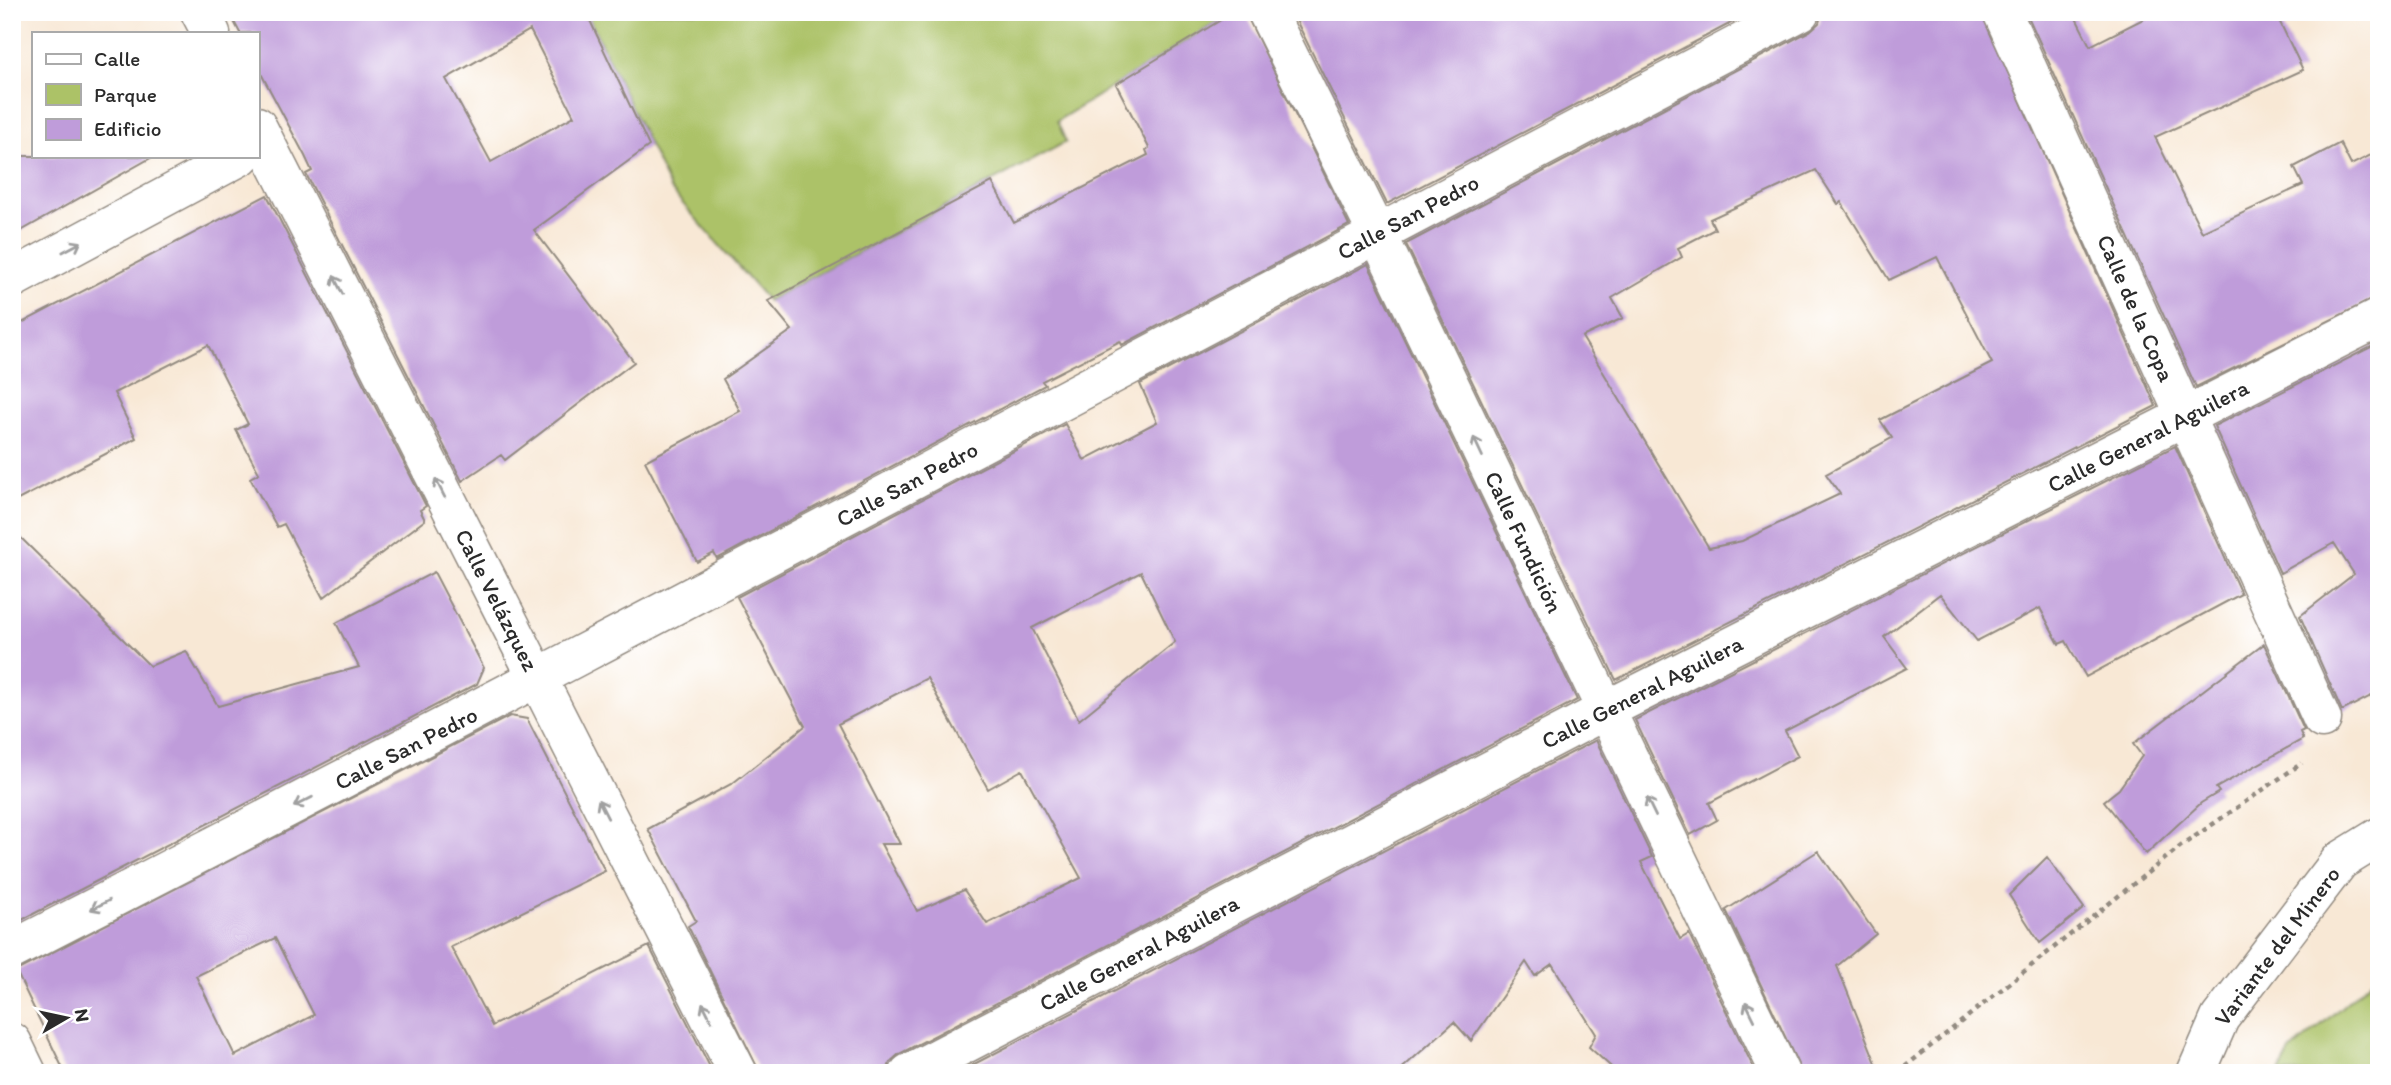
<svg xmlns="http://www.w3.org/2000/svg" width="2391" height="1085" font-family="Itim,sans-serif">
  <style>
    .green { fill: #acc267; stroke: #6c7649; stroke-width: 2 }
    .building { fill: #bf9cda; fill-rule: evenodd }
    .lines { fill: none; stroke-linecap: round; stroke-linejoin: round }
    .pedestrian-casing { stroke: #928a80; stroke-width: 41 }
    .minor-casing { stroke: #928a80; stroke-width: 41 }
    .tertiary-casing { stroke: #928a80; stroke-width: 41 }
    .path { stroke: #928a80; stroke-width: 4.5; stroke-dasharray: 5 5; stroke-linecap: butt }
    .pedestrian { stroke: #fff; stroke-width: 38 }
    .minor { stroke: #fff; stroke-width: 38 }
    .tertiary { stroke: #fff; stroke-width: 38 }
    .oneway { stroke: #a0a0a0 }
    .labels { text-anchor: middle; stroke-width: 5; stroke-linejoin: round; paint-order: stroke }
    .street-label { font-size: 23px; fill: #2b2b2b; stroke: #fff }
  </style>
  <rect width="100%" height="100%" fill="#fff"/>
  <filter id="ink" filterUnits="userSpaceOnUse"><feTurbulence type="fractalNoise" baseFrequency=".0143" numOctaves="2"/><feDisplacementMap in="SourceGraphic" scale="14" xChannelSelector="R" yChannelSelector="G"/><feConvolveMatrix kernelMatrix="1 2 1 2 8 2 1 2 1" color-interpolation-filters="sRGB"/></filter>
  <filter id="wash" filterUnits="userSpaceOnUse"><feTurbulence type="fractalNoise" baseFrequency=".00686" numOctaves="4" result="noise"/><feDisplacementMap in="SourceGraphic" scale="28" xChannelSelector="R" yChannelSelector="G"/><feGaussianBlur stdDeviation="1.57" result="paint"/><feColorMatrix in="noise" values="0 0 0 0 0 0 0 0 0 0 0 0 0 0 0 0 0 1.4 0 .05"/><feComposite in="paint" operator="in"/></filter>
  <g filter="url(#wash)">
    <rect width="100%" height="100%" fill="#f8e8d5"/>
    <path class="green" d="M586 12H1234L1057 121 1066 142 768 301 670 189Z
      M2379 974V1073H2279L2290 1052Z"/>
    <g id="blocks">
      <path class="building" d="M229 12H586L649 146 534 230 634 362 505 460 501 455 462 481 306 174 312 171 305 156 257 66V33H240ZM530 30 574 116 491 162 446 79Z
        M1234 12H1245L1349 225 1122 345 1120 341 1042 381 1045 385 717 559 714 553 697 562 645 461 740 411 723 379 792 330 768 301 992 182 1014 223 1148 155 1146 150 1149 148 1116 84Z
        M1292 12H1752L1387 204Z
        M1822 12H1981L2156 406 1616 680 1406 244 1810 31 1819 23ZM1816 170 1838 204 1841 202 1889 280 1937 257 1992 363 1880 420 1892 438 1826 474 1840 494 1742 541 1709 548 1582 337 1623 318 1612 298 1682 257 1678 248 1715 229 1710 219Z
        M2026 12H2073L2090 46 2157 12H2275L2303 70 2155 137 2202 232 2303 185 2294 167 2340 143 2351 165 2379 151V296L2196 387Z
        M12 156H154L12 236Z
        M267 195 426 506 420 510 425 520 323 598 284 524 277 527 250 478 259 473 236 430 248 424 208 345 114 393 136 438 12 503V328Z
        M1368 264 1577 700 899 1054 890 1062 887 1073H760L688 926 696 921 648 829 733 783 805 726 737 597 1065 424 1084 460 1157 422 1140 384ZM1141 572 1175 642 1079 720 1032 628ZM927 678 988 789 1022 770 1081 878 987 924 964 890 917 911 881 844H900L838 724Z
        M2379 343V692L2342 711 2300 616 2354 574 2334 543 2280 573 2214 426Z
        M2175 446 2241 594 2086 677 2066 641 2059 644 2040 608 1977 641 1940 594 1884 637 1907 668 1785 731 1798 756 1709 803 1717 820 1690 835 1635 720Z
        M12 529 150 666 186 651 218 706 359 667 336 623 434 572 484 668 477 684 12 925Z
        M2264 644 2304 730 2300 732 2303 739 2216 788 2219 792 2201 803 2146 854 2104 801 2119 789 2142 756 2133 744Z
        M510 716 527 719 605 871 451 947 492 1026 649 946 713 1073H65L16 971ZM275 938 314 1015 235 1056 196 976Z
        M1596 740 1652 857 1641 862 1680 939 1689 934 1756 1073H1618L1589 1047 1596 1034 1552 964 1535 976 1526 962 1471 1041 1454 1022 1397 1073H957Z
        M1818 851 1876 934 1837 966 1880 1073H1802L1726 910Z
        M2047 857 2084 908 2040 943 2009 895Z"/>
    </g>
  </g>
  <g filter="url(#ink)">
    <use href="#blocks" fill-opacity="0" stroke="#928a80" stroke-width="2"/>
    <g class="lines">
      <g class="pedestrian-casing">
        <path id="pedestrian" d="M2002 12 2322 719"/>
      </g>
      <g class="minor-casing">
        <path id="minor" d="M200 12 211 33
          M1267 12 1377 233 1780 1073
          M257 126 738 1073
          M12 279 241 156
          M12 950C611 643 1204 324 1800 12
          M12 1042 27 1073
          M909 1073 1604 711 2379 318"/>
      </g>
      <g class="tertiary-casing">
        <path id="tertiary" d="M2196 1073 2220 1018 2340 861 2379 837"/>
      </g>
      <path class="path" d="M1897 1073 2181 846 2302 763"/>
      <use href="#pedestrian" class="pedestrian"/>
      <use href="#minor" class="minor"/>
      <use href="#tertiary" class="tertiary"/>
    </g>
    <defs><path id="oneway-shaft" d="M-6 0H5M1.5-3L5.5 0L1.5 3" fill="none" stroke-width="1.6" stroke-linecap="round" stroke-linejoin="round" transform="scale(1.75)"/></defs>
    <g class="oneway">
      <use href="#oneway-shaft" transform="translate(72 247) rotate(-28)"/>
      <use href="#oneway-shaft" transform="translate(338 285) rotate(-117)"/>
      <use href="#oneway-shaft" transform="translate(1478 447) rotate(-115)"/>
      <use href="#oneway-shaft" transform="translate(440 488) rotate(-117)"/>
      <use href="#oneway-shaft" transform="translate(303 802) rotate(153)"/>
      <use href="#oneway-shaft" transform="translate(1651 807) rotate(-116)"/>
      <use href="#oneway-shaft" transform="translate(603 809) rotate(-117)"/>
      <use href="#oneway-shaft" transform="translate(100 905) rotate(153)"/>
      <use href="#oneway-shaft" transform="translate(1750 1011) rotate(-116)"/>
      <use href="#oneway-shaft" transform="translate(707 1012) rotate(-117)"/>
    </g>
  </g>
  <g class="labels">
    <g class="street-label">
      <text transform="translate(1408 217) rotate(-28)" y="8">Calle San Pedro</text>
      <text transform="translate(2136 308) rotate(66)" y="8">Calle de la Copa</text>
      <text transform="translate(2148 436) rotate(-27)" y="8">Calle General Aguilera</text>
      <text transform="translate(907 484) rotate(-28)" y="8">Calle San Pedro</text>
      <text transform="translate(1524 542) rotate(65)" y="8">Calle Fundición</text>
      <text transform="translate(497 600) rotate(63)" y="8">Calle Velázquez</text>
      <text transform="translate(1642 692) rotate(-27)" y="8">Calle General Aguilera</text>
      <text transform="translate(406 748) rotate(-27)" y="8">Calle San Pedro</text>
      <text transform="translate(2277 946) rotate(-53)" y="8">Variante del Minero</text>
      <text transform="translate(1139 953) rotate(-28)" y="8">Calle General Aguilera</text>
    </g>
  </g>
  <rect width="2391" height="1085" fill="none" stroke="#fff" stroke-width="42"/>
  <rect x="32" y="32" width="228" height="126" fill="#ffffff" stroke="#aaaaaa" stroke-width="2"/>
  <rect x="46" y="54" width="35" height="10" fill="#ffffff" stroke="#aaaaaa" stroke-width="2"/>
  <text x="94" y="66" font-size="21" fill="#2b2b2b">Calle</text>
  <rect x="46" y="84" width="35" height="21" fill="#acc267" stroke="#aaaaaa" stroke-width="2"/>
  <text x="94" y="102" font-size="21" fill="#2b2b2b">Parque</text>
  <rect x="46" y="119" width="35" height="21" fill="#bf9cda" stroke="#aaaaaa" stroke-width="2"/>
  <text x="94" y="136" font-size="21" fill="#2b2b2b">Edificio</text>
  <g transform="translate(66 1018) rotate(81)" stroke="#ffffff" stroke-width="5" paint-order="stroke">
  <path d="M0-5L12 26L0 18L-12 26Z" fill="#2b2b2b"/>
  <text y="-10" font-size="19" font-weight="bold" text-anchor="middle" fill="#2b2b2b">N</text>
  </g>
</svg>
